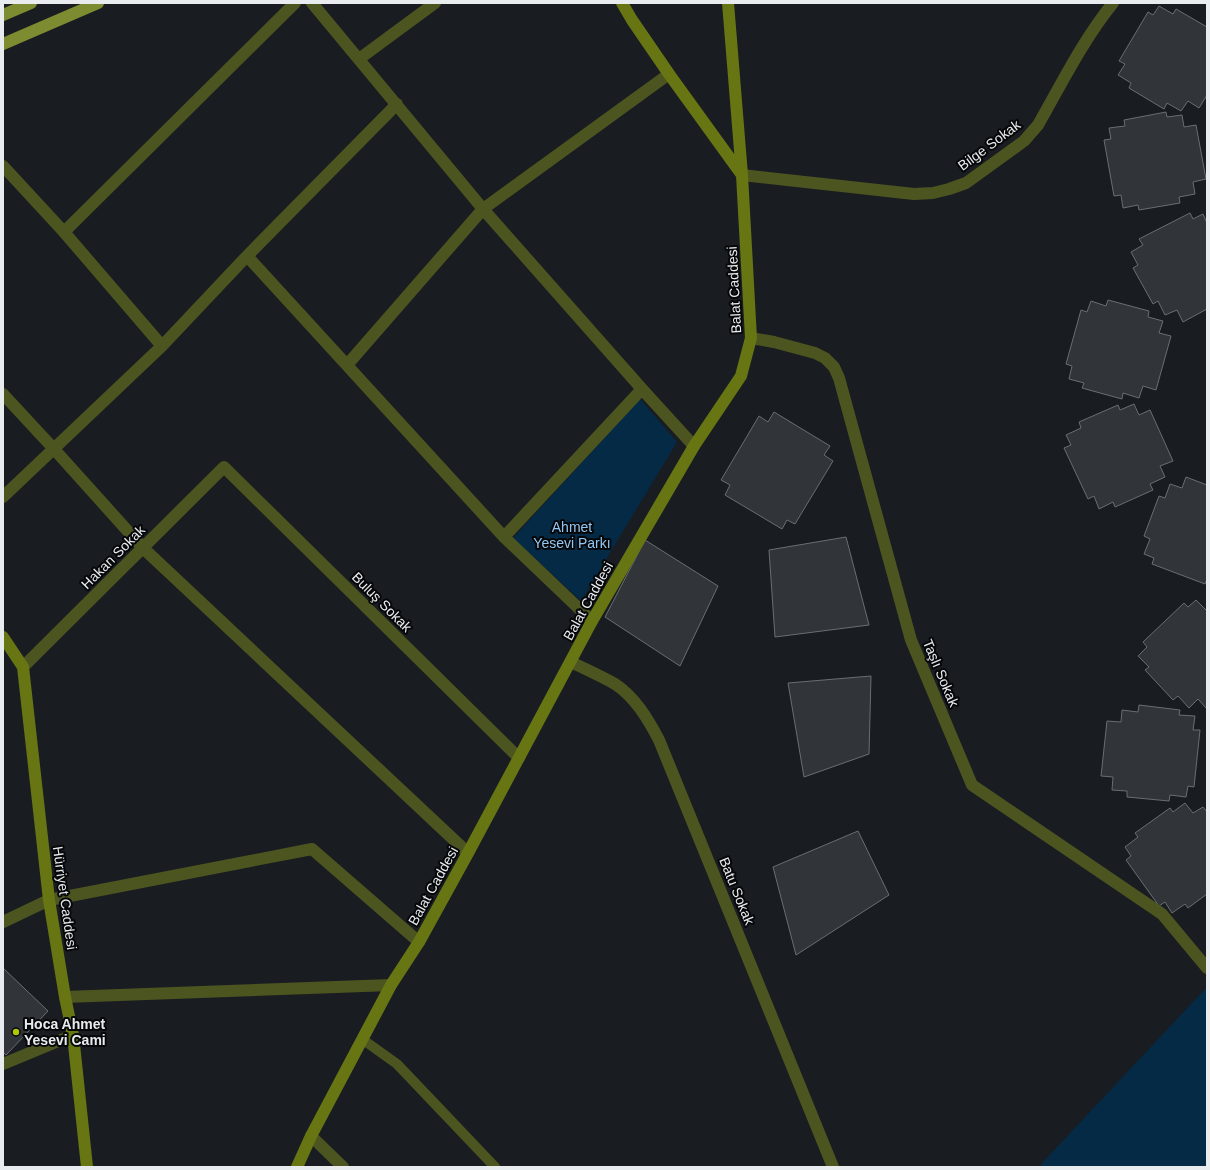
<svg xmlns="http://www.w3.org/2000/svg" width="1210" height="1170" font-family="Arial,sans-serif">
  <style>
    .green { fill: #042a45 }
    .building { fill: #313539; stroke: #686e72 }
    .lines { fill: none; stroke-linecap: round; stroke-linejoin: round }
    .lane { stroke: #4c5520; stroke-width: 10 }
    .street { stroke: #4c5520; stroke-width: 12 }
    .secondary { stroke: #677513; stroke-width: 12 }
    .primary { stroke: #7d8b31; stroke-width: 12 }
    .poi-dot { fill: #afc507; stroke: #060709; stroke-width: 1.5 }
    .labels { text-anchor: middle; stroke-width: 4; stroke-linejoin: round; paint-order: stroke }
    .street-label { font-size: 14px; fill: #e9ecef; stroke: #060709 }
    .park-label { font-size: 14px; fill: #92c7f4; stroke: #060709 }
    .poi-label { font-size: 14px; font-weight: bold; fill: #e9ecef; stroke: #060709; text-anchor: start }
  </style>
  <rect width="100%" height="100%" fill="#191d21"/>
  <path class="green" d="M640 399 677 442 581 601 513 538Z
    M1207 987V1167H1040L1042 1163Z"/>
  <path class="building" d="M1159 6 1173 14 1176 9 1207 27V95L1199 108 1188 101 1181 111 1167 103 1164 109 1129 88 1131 83 1118 75 1125 64 1119 61 1148 12 1153 15Z
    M1166 112 1167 117 1182 115 1184 127 1196 125 1206 179 1193 182 1195 194 1179 197 1180 203 1139 210 1138 205 1123 208 1121 195 1114 196 1104 140 1111 139 1109 128 1125 126 1124 120Z
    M1190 213 1193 219 1203 214 1207 223V309L1183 322 1177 310 1165 315 1158 301 1153 304 1133 268 1138 265 1131 252 1143 245 1139 239Z
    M1108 300 1149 311 1148 317 1163 321 1159 333 1171 336 1156 390 1143 386 1139 398 1123 393 1122 399 1082 388 1084 383 1069 379 1072 366 1066 364 1081 310 1087 312 1091 301 1106 306Z
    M1134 404 1139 415 1150 410 1173 461 1160 466 1165 477 1150 484 1153 490 1115 507 1113 502 1099 509 1094 496 1088 499 1064 448 1071 445 1066 435 1081 428 1079 422 1118 405 1120 410Z
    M774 412 830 446 824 455 833 461 795 524 787 520 782 529 725 495 730 485 721 480 759 416 768 422Z
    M1186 477 1207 485V579L1205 584 1152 564 1154 558 1144 554 1150 539 1144 536 1159 496 1165 498 1170 484 1182 488Z
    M846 537 869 625 775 637 769 550Z
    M645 540 718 586 680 666 605 617Z
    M1196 600 1207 611V709L1198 699 1189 708 1178 696 1173 700 1145 670 1149 667 1138 656 1147 647 1143 642 1184 603 1188 607Z
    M871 676 869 754 804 777 788 683Z
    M1139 705 1180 710 1179 715 1195 716 1193 730H1200L1194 787 1188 786 1186 797 1170 795 1169 801 1127 797V791L1112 790 1113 777 1101 776 1107 721 1121 722 1122 710 1138 712Z
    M1185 803 1193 813 1203 807 1207 812V894L1188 908 1185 904 1172 913 1165 902 1159 906 1126 860 1131 856 1125 847 1138 837 1135 833 1170 808 1173 812Z
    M858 831 889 895 796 955 773 867Z
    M3 968 48 1011 6 1055 3 1052Z"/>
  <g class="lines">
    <path class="lane" d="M362 1039 397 1064 495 1167"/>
    <path class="street" d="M312 3 483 209 642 389 694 446
      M359 59 435 3
      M3 166 64 232 162 346
      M742 175 914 194 933 193 949 189 966 183 1024 141 1038 125C1062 83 1083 40 1113 3
      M64 232 295 3
      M247 256 504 537 592 621
      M751 338 774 342 815 353 825 358 834 367 839 378 911 640 972 785 1162 914 1207 968
      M347 365 483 209 669 74
      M3 394 54 449 143 548 468 853
      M3 497 162 346 247 256 397 104
      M504 537 642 389
      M571 662C585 669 601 676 615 684 635 697 648 719 659 740L833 1167
      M23 667 224 467 519 758
      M3 922 49 900 312 849 419 942
      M65 997 391 985
      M3 1064 73 1035
      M311 1136 343 1167"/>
    <path class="secondary" d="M728 3 742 175
      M3 637 23 667 49 900 65 997 73 1035 87 1167
      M297 1167 311 1136 391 985 419 942 468 853 592 621 694 446 741 376 751 338 742 175 669 74 632 20 622 3"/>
    <path class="primary" d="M3 15 31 3
      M3 44 98 3"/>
  </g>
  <circle class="poi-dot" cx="16" cy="1032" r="4"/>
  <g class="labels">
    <g class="street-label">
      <text transform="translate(989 145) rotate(-37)" y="5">Bilge Sokak</text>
      <text transform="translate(734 290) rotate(-93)" y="5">Balat Caddesi</text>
      <text transform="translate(113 557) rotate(-45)" y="5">Hakan Sokak</text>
      <text transform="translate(588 601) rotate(-61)" y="5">Balat Caddesi</text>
      <text transform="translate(382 602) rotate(45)" y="5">Buluş Sokak</text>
      <text transform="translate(941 673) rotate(67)" y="5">Taşlı Sokak</text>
      <text transform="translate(433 886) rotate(-61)" y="5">Balat Caddesi</text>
      <text transform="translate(737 891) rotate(68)" y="5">Batu Sokak</text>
      <text transform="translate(65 898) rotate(82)" y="5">Hürriyet Caddesi</text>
    </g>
    <g class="park-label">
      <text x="572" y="532">Ahmet<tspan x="572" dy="16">Yesevi Parkı</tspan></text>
    </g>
    <g class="poi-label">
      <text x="24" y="1029">Hoca Ahmet<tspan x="24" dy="16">Yesevi Cami</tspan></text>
    </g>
  </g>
  <rect width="1210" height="1170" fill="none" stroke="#e9ecef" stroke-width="8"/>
</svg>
